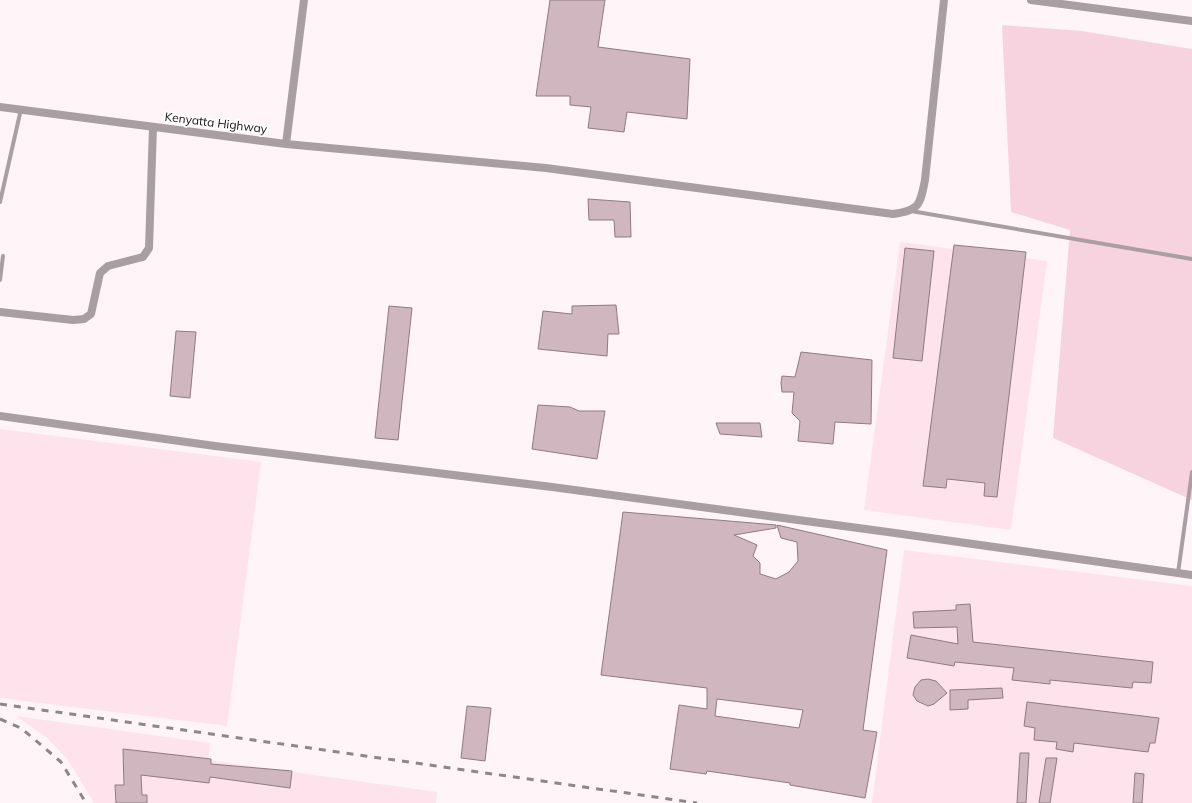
<svg xmlns="http://www.w3.org/2000/svg" width="1192" height="803" font-family="Mulish,sans-serif">
	<style>
		.built { fill: #fee3ec }
		.green { fill: #f7d3e0 }
		.building { fill: #cfb6bf; stroke: #907a82; fill-rule: evenodd }
		.lines { fill: none; stroke-linecap: round; stroke-linejoin: round }
		.service { stroke: #a99ea2; stroke-width: 4 }
		.minor { stroke: #a99ea2; stroke-width: 8 }
		.rail { stroke: #8f8689; stroke-width: 3; stroke-dasharray: 7 7; stroke-linecap: butt }
		.labels { text-anchor: middle; stroke-width: 3.5; stroke-linejoin: round; paint-order: stroke }
		.street-label { font-size: 12px; fill: #170f12; stroke: #fff }
	</style>
	<rect width="100%" height="100%" fill="#fff5f8"/>
	<!-- built -->
	<path class="built" d="M900,242l147,19 -36,269 -147,-20z
		M0,429l261,33 -34,264 -227,-28z
		M904,550l288,36v217h-320z
		M16,716l194,27 -2,17 229,32 -1,11h-342l-26,-43 -21,-22z"/>
	<!-- green -->
	<path class="green" d="M1002,25l80,6 110,18v451l-139,-62 17,-208 -59,-18z"/>
	<!-- building -->
	<path class="building" d="M550,0h55l-7,47 92,12 -3,60 -60,-7 -3,20 -36,-4 3,-21 -21,-2v-9h-34z
		M588,199l42,3 1,35h-16l-1,-17h-25z
		M954,245l72,7 -29,245 -13,-1 1,-13 -38,-4 -1,9 -23,-2z
		M905,248l29,3 -12,110 -29,-3z
		M616,305l3,29h-11l-1,22 -69,-7 5,-38 29,3v-8z
		M389,306l23,2 -14,132 -23,-2z
		M176,331l20,1 -6,66 -20,-2z
		M801,352l71,8 -1,64 -36,-2 -2,22 -35,-3 2,-20 -8,-8 2,-21h-12l-1,-9 1,-7 13,1z
		M538,405l32,2 9,4h26l-8,48 -65,-10z
		M716,423h44l2,14 -42,-3z
		M623,512l153,13v3l-42,7 23,10 -4,11 7,7v11l16,5 13,-7 9,-11 -1,-19 -16,-4 -4,-13 110,25 -24,180 14,2 -12,66 -75,-13v-2l-83,-12 -1,3 -36,-5 9,-64 28,4v-21l-106,-13zM717,699l86,11 -4,18 -84,-12z
		M970,604l3,38 180,20 -2,21 -18,-1 -1,6 -82,-8v4l-38,-4 2,-12 -59,-6 -1,4 -47,-8 4,-23 47,9 -1,-17 -43,1 -1,-16 43,-2v-5z
		M928,679l8,2 11,12 -13,11 -6,2 -11,-5 -4,-6 2,-8 6,-7z
		M1002,688l1,10 -35,2v9l-18,1v-20z
		M1027,702l132,16 -4,25h-5l-2,9 -74,-9 -1,9 -17,-3 1,-7 -23,-2 1,-12 -11,-2z
		M467,706l24,2 -6,53 -24,-3z
		M123,749l88,10v5l81,7 -2,17 -80,-11 -1,6 -68,-8 1,20h5v8h-31l-1,-18h9z
		M1020,753h9l-3,50h-9z
		M1046,758h11l-7,45h-11z
		M1135,773l9,1 -2,29h-9z"/>
	<g class="lines">
		<!-- service -->
		<path class="service" d="M0,202l21,-93
			M911,211l281,48
			M0,280l3,-24
			M1178,573l14,-101"/>
		<!-- minor -->
		<path class="minor" d="M1031,0l161,21
			M0,107l286,37 18,-144
			M286,144l260,24 347,46c26,-4 27,-8 32,-34l19,-180
			M0,312l73,8 11,-1 7,-5 9,-41 8,-7 35,-9 6,-9 4,-121
			M0,416l215,30 337,41 336,45 304,43"/>
		<!-- rail -->
		<path class="rail" d="M0,704l697,99
			M0,719l21,9 40,34 25,41"/>
	</g>
	<g class="labels">
		<!-- street labels -->
		<g class="street-label">
			<text transform="translate(216 123) rotate(7)" y="4">Kenyatta Highway</text>
		</g>
	</g>
</svg>
